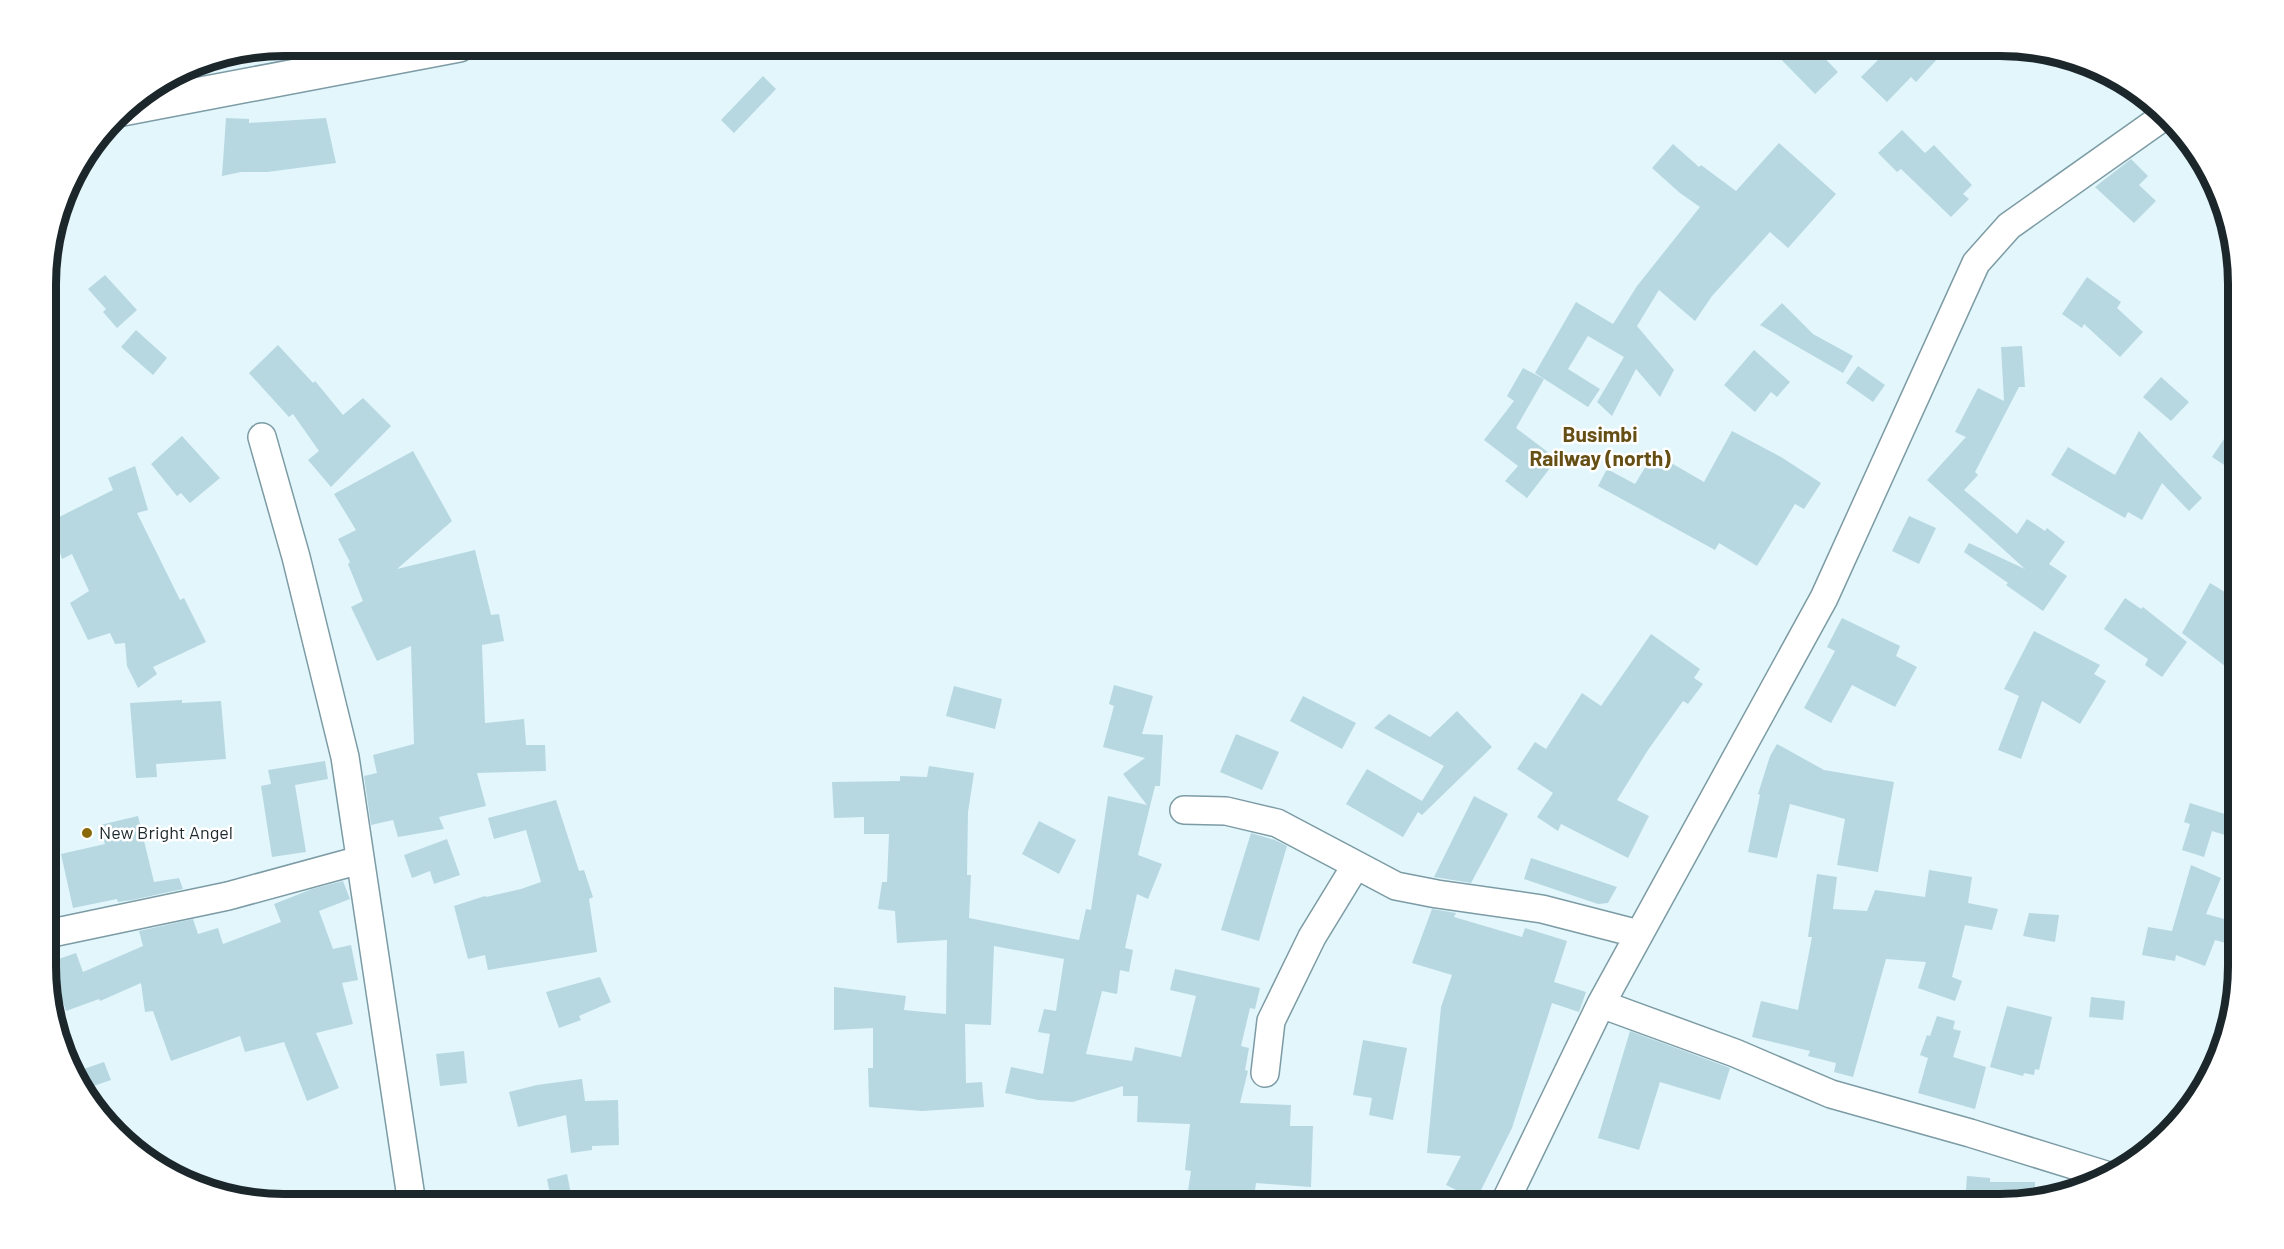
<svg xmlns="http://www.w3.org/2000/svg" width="2284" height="1249" font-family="Barlow,sans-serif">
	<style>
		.building { fill: #b7d8e1 }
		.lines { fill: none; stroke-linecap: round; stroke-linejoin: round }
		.street-casing { stroke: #7c9ba4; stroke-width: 30 }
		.secondary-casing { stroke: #7c9ba4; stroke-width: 36 }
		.street { stroke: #fff; stroke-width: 27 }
		.secondary { stroke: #fff; stroke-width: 33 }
		.poi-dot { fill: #8a6909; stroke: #fff; stroke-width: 2 }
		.labels { text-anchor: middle; stroke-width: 5; stroke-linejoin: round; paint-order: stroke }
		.poi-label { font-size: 18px; fill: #1b272b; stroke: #fff; text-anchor: start }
		.quarter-label { font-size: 21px; font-weight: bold; fill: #664f14; stroke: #fff }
		.rim { fill: none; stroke: #1b272b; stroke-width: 8 }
	</style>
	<rect width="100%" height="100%" fill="#e2f6fc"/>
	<!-- building -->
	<path class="building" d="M1767,45h45l26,27 -23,22z
		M1893,45h57l-34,37 -5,-5 -24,25 -26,-25z
		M763,76l13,13 -42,44 -13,-13z
		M226,118l23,1v4l77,-5 10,45 -69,9h-26l-19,4z
		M1902,130l23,23 9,-8 38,40 -9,9 6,5 -18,18 -50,-48 -4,3 -19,-19z
		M1779,143l57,51 -48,54 -18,-16 -58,64 -17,25 -36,-31 -22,36 37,44 -14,27 -24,-28 -24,47 -15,-14 27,-45 -36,-21 -20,33 32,20 -12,18 -53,-34 41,-71 37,22 24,-38 63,-79 -20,-14 -28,-25 21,-24 26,23 2,-2 35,26z
		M2131,159l17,17 -9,9 17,16 -22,22 -39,-36z
		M105,275l32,35 -20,18 -14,-16 3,-3 -18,-20z
		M2087,277l34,25 -4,6 26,24 -23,25 -36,-33 -2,4 -20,-14z
		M1782,303l31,31 40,22 -10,17 -83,-48z
		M136,330l31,28 -14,17 -32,-28z
		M278,345l35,38 2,-2 28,34 20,-17 28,28 -60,61 -23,-27 11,-9 -26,-37 -4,3 -40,-44z
		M2022,346l3,41h-6l-44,85 3,3 -14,15 53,44 10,-15 18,12 2,-3 18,14 -16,22 18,12 -24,35 -37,-26 2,-2 -44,-31 5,-9 56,26 -98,-89 39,-43 -11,-5 23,-44 26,13 -3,-54z
		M1754,350l36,32 -13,15 -6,-5 -16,20 -31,-27z
		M1858,366l27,19 -12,17 -27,-19z
		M1523,368l21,11 -28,49 41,31 -30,39 -22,-17 13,-15 -34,-26 30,-39 -7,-5z
		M2161,377l28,25 -18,19 -28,-24z
		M2238,418v56l-26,-17z
		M1732,431l49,26 40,26 -17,26 -9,-5 -38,62 -38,-23 -4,7 -117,-64 9,-17 28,15 19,-31 50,29z
		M2139,431l63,67 -13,13 -27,-28 -20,37 -14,-8 -3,6 -74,-43 17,-28 47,28z
		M182,436l38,42 -30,25 -9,-10 -4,3 -26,-32z
		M413,451l39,70 -55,48 78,-19 16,65 8,-1 5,27 -22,4 3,78 39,-4 2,26h19l1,26 -69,2 9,33 -47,11 5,12 -46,8 -5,-17 -22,5 -7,-49 13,-3 -4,-18 41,-11 -3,-98 -34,15 -26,-54 12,-6 -15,-37 2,-2 -12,-23 18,-9 -22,-36z
		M135,466l13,44 -11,3 43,87 4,-2 22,44 -53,25 4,7 -19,14 -11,-22 -2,-23 -10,1 -5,-11 -22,7 -18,-37 19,-12 -17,-37 -10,5 -11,-38 62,-31 -5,-12z
		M1909,516l27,12 -17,36 -27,-13z
		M2210,583l28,17v59l-8,11 -48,-37z
		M2125,598l16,11 2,-2 44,35 -25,35 -17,-12 3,-6 -44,-30z
		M1842,618l58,28 -4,10 21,11 -22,40 -43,-22 -21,38 -27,-15 31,-57 -8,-4z
		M2034,631l66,34 -6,9 12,7 -26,43 -38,-23 -21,58 -23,-9 21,-54 -15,-7z
		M1651,634l49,35 -6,9 9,6 -15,20 -5,-3 -35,49 -31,50 32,16 -21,42 -67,-34 -3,7 -21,-14 16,-24 -36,-24 18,-27 11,7 36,-56 19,13z
		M1114,685l39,11 -11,38 21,1 -3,51h-5l-17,69 24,9 -14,35 -11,-5 -12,54 8,2 -4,22 -9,-2 -3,24 -15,-3 -16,63 46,7 3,-14 46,10 15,-61 -26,-6 5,-21 85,19 -5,21 -5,-1 -9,38 8,2 -4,22 3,1 -8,32 51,2 -1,21h23l-2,61 -55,-4 -3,21h-67l5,-33 -6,-1 5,-46 -53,-2 1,-26h-15v-10l-50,16 -35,-2 -33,-7 6,-26 32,7 7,-40 -12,-2 6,-23 12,2 8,-52 -70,-13 -3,79 -26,-1 1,59 16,-1 2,25 -62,4 -53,-4 -1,-39h5v-40l-39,2v-43l72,9 -2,14 42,4 1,-74 -50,3 -2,-32 -17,-2 4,-27h5l2,-48h-25v-17l-30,1 -2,-36 68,-1v-5l27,1 2,-11 45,7 -6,39 -1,63h4l-2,43 110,22 7,-31 5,1 17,-114 39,9 -24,-31 22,-16 -42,-11 11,-41 -5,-2z
		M954,686l48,13 -7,30 -49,-13z
		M1303,696l53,27 -14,26 -52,-28z
		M182,700v3l39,-2 5,58 -70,5 1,13 -21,1 -6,-75z
		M1457,711l35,36 -70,68 -4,-3 -15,25 -57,-33 21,-35 55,32 22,-35 -70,-38 15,-14 41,23z
		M1236,734l43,18 -17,38 -42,-18z
		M1777,744l47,26 70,12 -16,90 -41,-7 8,-46 -55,-15 -13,54 -29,-6 12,-57 -2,-1 12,-38z
		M325,761l3,18 -33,6 11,67 -34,5 -11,-71 10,-2 -3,-14z
		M1474,796l34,18 -37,69 -37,-6z
		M556,800l23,71 5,-1 9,27 -4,2 8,53 -109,18 -3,-15 -17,4 -14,-53 31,-10 1,1 35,-8 20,-7 -15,-52 -32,9 -6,-21z
		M2190,803l41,13 -6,19 -13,-4 -8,26 -22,-7 8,-26 -6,-2z
		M138,816l16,66 25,-4 4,11 -51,11 -14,2 -1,-3 -44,9 -12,-54 44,-10 -5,-19z
		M1039,821l37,19 -17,34 -37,-20z
		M1251,833l24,7 12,6 -28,95 -38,-11z
		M447,839l13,36 -26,9 -4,-13 -18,7 -8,-23z
		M1531,858l86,29 -9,16 -10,1 -74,-25z
		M2191,865l30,13 -15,36 29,8 -6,22 -14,-4 -10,26 -29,-11 -1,6 -33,-6 6,-28 24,4z
		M1929,870l43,7 -4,26 30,6 -6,21 -27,-5 -13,52 10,4 -7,20 -37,-13 8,-26 -40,-3 -33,118 -19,-5 2,-9 -28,-7 2,-5 -58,-14 9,-36 37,9 14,-73h-4l9,-63 20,3 -4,32 34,2 8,-21 50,7z
		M343,881l7,18 -31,12 14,38 18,-4 7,35 -16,3 11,41 -37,9 23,55 -32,13 -23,-59 -39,10 -5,-16 -69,25 -18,-50 -8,1 -4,-29 -41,18 -1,-2 -33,12 -5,-14 -12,5 -2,-5v-34l29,-10 7,19 60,-26 -4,-15 54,-12 5,15 20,-6 5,16 58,-22 -7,-18 38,-15z
		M1432,909l24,4 -2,4 68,20 3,-9 42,13 -13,41 32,10 -7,20 -27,-9 -40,125 -36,72 -30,-15 15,-29 -34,-3 14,-146 11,-32 -40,-12z
		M2029,913l30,2 -4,27 -32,-6z
		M600,977l11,25 -32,14 2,4 -22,8 -13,-36z
		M2091,997l34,4 -2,19 -34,-3z
		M2007,1006l45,11 -13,53 -4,-1 -1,6 -10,-2 -1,3 -33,-9z
		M1937,1016l18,5 -2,8 8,2 -8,26 33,10 -11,42 -57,-16 10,-35 -8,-3 7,-20 3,1z
		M1630,1031l100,37 -10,32 -60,-18 -21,68 -41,-12z
		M1363,1040l44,8 -14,72 -24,-5 3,-17 -19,-3z
		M464,1051l3,32 -27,3 -4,-32z
		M104,1062l7,18 -29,10 -7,-18z
		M582,1079l3,22 33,-1 1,45 -27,1v4l-21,3 -5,-38 -48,12 -9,-35 28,-7z
		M567,1174l6,30h-21l-5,-25z
		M1967,1176l23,2v4h45v18l-19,4h-51z"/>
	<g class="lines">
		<!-- street casing -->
		<g class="street-casing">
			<path id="street" d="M262,437l34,120 49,200 67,447
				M1184,810l42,1 51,12 119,63 41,8 105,15 97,25
				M47,934l181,-38 132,-36
				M1601,1004l134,49 96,41 139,39 139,43
				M1265,1073l6,-52 41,-84 44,-72
				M1504,1204l97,-200 223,-406 152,-335 33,-37 154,-109"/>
		</g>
		<!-- secondary casing -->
		<g class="secondary-casing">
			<path id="secondary" d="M122,109l337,-64"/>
		</g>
		<!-- street -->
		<use href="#street" class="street"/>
		<!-- secondary -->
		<use href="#secondary" class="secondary"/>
	</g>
	<!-- markers -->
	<circle class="poi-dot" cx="87" cy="833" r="6"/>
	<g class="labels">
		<!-- poi labels -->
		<g class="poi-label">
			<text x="99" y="839">New Bright Angel</text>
		</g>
		<!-- quarter labels -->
		<g class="quarter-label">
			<text x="1600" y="442">Busimbi<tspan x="1600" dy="24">Railway (north)</tspan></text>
		</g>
	</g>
	<!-- crop -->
	<path d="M0 0H2284V1249H0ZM284 56H2000A228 228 0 0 1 2228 284V966A228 228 0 0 1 2000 1194H284A228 228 0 0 1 56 966V284A228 228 0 0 1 284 56Z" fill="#fff" fill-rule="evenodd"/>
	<path class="rim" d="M284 56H2000A228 228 0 0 1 2228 284V966A228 228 0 0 1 2000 1194H284A228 228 0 0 1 56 966V284A228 228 0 0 1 284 56Z"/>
</svg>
